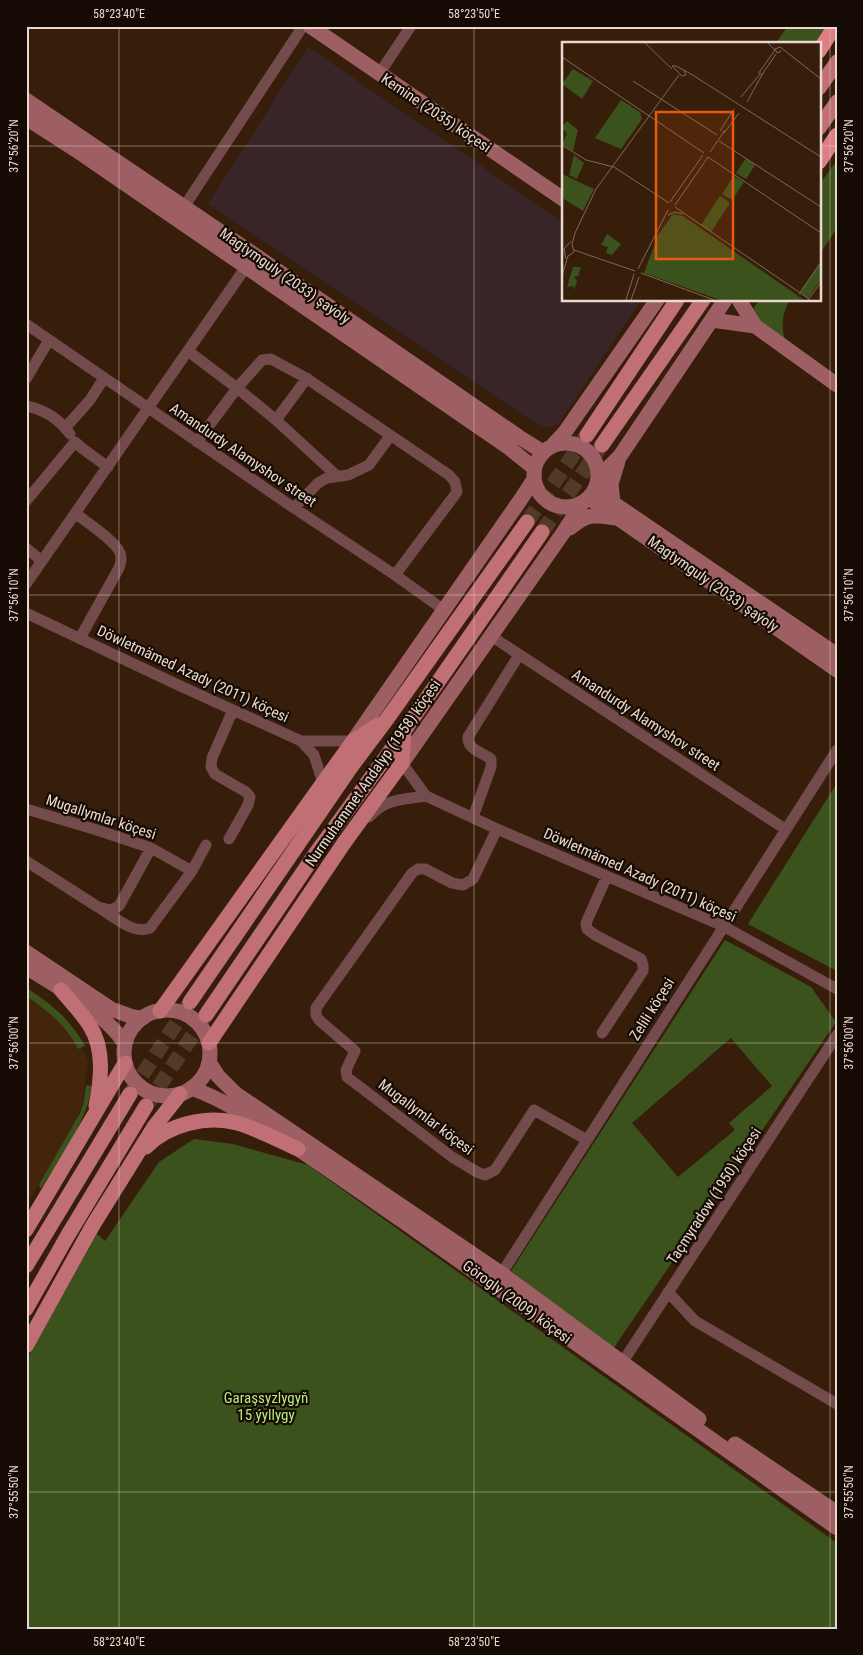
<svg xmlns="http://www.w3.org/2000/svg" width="863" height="1655" font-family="'Roboto Condensed',sans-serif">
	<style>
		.built { fill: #43250c }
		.medical { fill: #392528 }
		.green { fill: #3b521c; fill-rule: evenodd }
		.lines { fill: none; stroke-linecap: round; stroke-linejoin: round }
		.primary-tunnel { stroke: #513a27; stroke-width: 15; stroke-dasharray: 15 8; stroke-linecap: butt }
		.street { stroke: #734b4d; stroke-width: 11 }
		.secondary { stroke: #9e5f64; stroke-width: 15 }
		.primary { stroke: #c06f75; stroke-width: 15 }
		.highway { stroke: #de7d84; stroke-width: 15 }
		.ticks { fill: none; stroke: #e9d8cd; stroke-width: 1; stroke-opacity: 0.45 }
		.labels { text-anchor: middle; stroke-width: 4.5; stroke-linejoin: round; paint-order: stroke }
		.street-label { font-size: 15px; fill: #e9d8cd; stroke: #150b04 }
		.park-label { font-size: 15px; fill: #b8eb7b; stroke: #150b04 }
		.inset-road { fill: none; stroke: #7e6858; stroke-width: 1 }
		.view { fill: #e8590c; fill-opacity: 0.15; stroke: #e8590c; stroke-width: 2.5 }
		.inset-edge { fill: none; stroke: #e9d8cd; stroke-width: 2.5 }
		.neatline { fill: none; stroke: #e9d8cd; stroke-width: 2 }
		.ticks-label { font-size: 12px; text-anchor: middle; fill: #e9d8cd }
	</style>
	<rect width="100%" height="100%" fill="#361e0a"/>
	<!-- built -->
	<path class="built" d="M26,990l43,33 19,38 -5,41 -11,32 -46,71z"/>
	<!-- medical -->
	<path class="medical" d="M308,47l255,175v78h78l-82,123 -11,5 -16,-7 -324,-217z"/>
	<!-- green -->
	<path class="green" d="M788,26h39l-11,18h-41z
		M837,160v68l-18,27v-70z
		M759,300h31c-8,14 -9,25 -5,41l-35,-27z
		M837,783v188l-89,-47z
		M725,940l86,47 25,35 -223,327 -102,-78zM731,1038l41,48 -43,37 6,7 -57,47 -46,-54z
		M26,988c25,15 45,32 59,58l-7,3c-12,-24 -30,-38 -52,-53z
		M86,1085l5,1c-2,34 -33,74 -50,103l-2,-3 1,-3 40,-70 4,-12z
		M194,1139l39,5 75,21 529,378v86h-811v-241l2,-4 -2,-2v-21l71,-127 8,7 54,-79z"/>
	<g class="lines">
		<!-- primary-tunnel -->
		<path class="primary-tunnel" d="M527,522l60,-87
			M542,532l60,-87
			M130,1094l60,-92
			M146,1106l60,-91"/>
		<!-- street -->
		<path class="street" d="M379,74l32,-48
			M180,213l123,-187
			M26,324l268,184 101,67 49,35
			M188,351l49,37 25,-28 9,-1 35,19 143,97 6,7 2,10 -62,83
			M307,378l-31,42 61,56
			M26,379l23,-39
			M26,406c19,4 32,12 44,28
			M65,428l25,-28 14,-22
			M197,442l40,-54 39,32
			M26,501l49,-59 8,7 25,18
			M294,508l24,-25 9,-5 21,-3 21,-10 21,-29
			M75,513c11,9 41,28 45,40 2,5 1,10 -1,15l-39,70
			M26,548l16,13
			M26,584l220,-317
			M26,613l150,71 125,57h52
			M491,636l294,193
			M301,741l13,14 9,28
			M402,763l24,33 71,33 226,97 114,63
			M26,809l71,21 54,18 41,23
			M369,817c18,-19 33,-17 57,-21
			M473,817l18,-50v-8c-9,-7 -24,-9 -23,-22l51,-82
			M497,829l-24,50 -10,6 -11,-2 -27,-14h-7l-6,4 -96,135v7l3,5 36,31 -9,19 1,7 105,80 25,15 8,3 10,-5 39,-60 53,30
			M229,839l19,-34 2,-8 -4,-5 -31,-18 -4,-7 1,-9 21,-48
			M26,861l72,46 13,3 8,-4 32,-58
			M101,909c15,9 33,26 49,19l42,-57 14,-26
			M602,1033l41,-62v-6l-2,-6 -46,-24 -8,-6 -1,-6 21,-47
			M498,1279l339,-529
			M668,1292l27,29 142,83
			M618,1369l219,-334"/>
		<!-- secondary -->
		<path class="secondary" d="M310,26l253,173
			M26,100l223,151 270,186 24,15
			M26,118l56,36 426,293 26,21
			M739,300l16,26
			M712,320l43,6 82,59
			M534 475a32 32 0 1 1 64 0a32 32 0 1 1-64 0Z
			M552,446l13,-14 92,-132
			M599,477l21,-21 105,-156
			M596,488l17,15 224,152
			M589,498l248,172
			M613,503l-2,-19 7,-23
			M570,528c18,-15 24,-13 46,-10
			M353,741l168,-242 13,-20
			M402,763l161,-230 18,-28
			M26,952l85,57 22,8 10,1
			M26,967c30,19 81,47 99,77
			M124 1053a43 43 0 1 1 86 0a43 43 0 1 1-86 0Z
			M209,1062l9,14 18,18 266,180 197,145
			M191,1088c31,11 59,29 86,47 45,29 89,61 133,91 143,100 284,202 427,302
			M735,1444l102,69"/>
		<!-- primary -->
		<path class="primary" d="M819,88l18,-26
			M819,128l18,-26
			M587,435l90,-135
			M602,445l101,-145
			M61,990c10,12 21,23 29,36 15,24 11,54 6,80
			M190,1002l161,-235 36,-48 140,-197
			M160,1011l193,-270 25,-16
			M206,1015l110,-162 70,-96 156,-225
			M209,1043l135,-200 58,-80 2,-33
			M146,1147c22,-23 61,-32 91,-24 21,6 41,17 61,26
			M26,1230l99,-167
			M26,1266l104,-172
			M26,1309l42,-74 78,-129
			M26,1346l67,-121 61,-98 26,-33"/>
		<!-- highway -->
		<path class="highway" d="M819,51l16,-25
			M819,162l18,-27"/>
	</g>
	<!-- ticks -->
	<path class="ticks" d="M119,26v1603M474,26v1603M830,26v1603M26,146h537M819,146h18M26,595h811M26,1043h811M26,1492h811"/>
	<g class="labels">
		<!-- street labels -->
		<g class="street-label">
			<text transform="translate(436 113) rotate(34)" y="5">Kemine (2035) köçesi</text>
			<text transform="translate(285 276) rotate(35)" y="5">Magtymguly (2033) şaýoly</text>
			<text transform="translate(243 455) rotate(34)" y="5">Amandurdy Alamyshov street</text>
			<text transform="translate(713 584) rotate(35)" y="5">Magtymguly (2033) şaýoly</text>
			<text transform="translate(193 674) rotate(25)" y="5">Döwletmämed Azady (2011) köçesi</text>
			<text transform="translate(646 720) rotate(33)" y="5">Amandurdy Alamyshov street</text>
			<text transform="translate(373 773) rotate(-55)" y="5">Nurmuhammet Andalyp (1958) köçesi</text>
			<text transform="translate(101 817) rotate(18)" y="5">Mugallymlar köçesi</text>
			<text transform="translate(640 875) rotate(24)" y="5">Döwletmämed Azady (2011) köçesi</text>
			<text transform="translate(652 1009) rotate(-58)" y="5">Zelili köçesi</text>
			<text transform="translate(426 1117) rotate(37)" y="5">Mugallymlar köçesi</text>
			<text transform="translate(714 1196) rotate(-57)" y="5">Taçmyradow (1950) köçesi</text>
			<text transform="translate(517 1302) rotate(36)" y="5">Görogly (2009) köçesi</text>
		</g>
		<!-- park labels -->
		<g class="park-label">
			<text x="266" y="1403">Garaşsyzlygyň<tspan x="266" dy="17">15 ýyllygy</tspan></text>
		</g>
	</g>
	<!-- overview -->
	<g transform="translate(562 42)">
		<rect width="259" height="259" fill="#361e0a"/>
		<path d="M11,27l20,12 -11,18 -20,-15zM59,58l19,12 2,7 -21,30 -26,-11zM5,79l11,9 -5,21 -11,-7 5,-10 -5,-7zM12,113l10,8 -7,16 -8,-4zM184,116l9,7 -9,14 -10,-6zM0,132l32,15 -11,22 -21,-13zM172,134l10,6 -12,18 -10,-6zM158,154l10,7 -19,29 -10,-7zM111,172l10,2 121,84h-84l-76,-27 14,-38zM45,192l14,10 -9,11 -6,-2 2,-6 -7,-2zM259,220v18l-13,18 -8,-6zM11,225h8l-3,9 -4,1 3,4 -3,9 -1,-4 -6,1z" fill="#3b521c"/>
		<path class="inset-road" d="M82,0l28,27M219,9l-4,2 -2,-4 5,-2 41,32M0,15l142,96M122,29l2,4 -4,1 -10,-10h4l15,8 130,83M196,32l17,-24 -8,-8M199,34l15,-22M71,39l84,54M179,55l20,-24M185,60l16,-29M158,89l14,-22M162,91l15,-20M157,99l102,66M0,103l24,15 28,7 55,36M148,110l15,-22M146,115l113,76M108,160l33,-47M113,163l33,-48M113,165l134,92M106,173l7,-3 8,2M12,208l61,21M4,217l-2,-10 7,-8M76,227l30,-59M79,231l73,27M0,234l6,-20 6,-4 -2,-8 3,-11 21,-44 83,-114M237,252l22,-32M64,258l8,-26M69,258l8,-23M246,258l13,-18"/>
		<path class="view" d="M94,70h77v147h-77z"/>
		<rect width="259" height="259" class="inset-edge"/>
	</g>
	<!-- border -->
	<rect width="863" height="1655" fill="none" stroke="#150b04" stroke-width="55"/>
	<rect x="28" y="28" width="808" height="1600" class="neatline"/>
	<g class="ticks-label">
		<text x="119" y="18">58°23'40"E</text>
		<text x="474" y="18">58°23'50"E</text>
		<text transform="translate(14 146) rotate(-90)" y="4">37°56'20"N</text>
		<text transform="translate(849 146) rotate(-90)" y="4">37°56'20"N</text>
		<text transform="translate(14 595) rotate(-90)" y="4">37°56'10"N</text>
		<text transform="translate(849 595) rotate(-90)" y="4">37°56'10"N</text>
		<text transform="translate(14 1043) rotate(-90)" y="4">37°56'00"N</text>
		<text transform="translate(849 1043) rotate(-90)" y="4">37°56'00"N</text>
		<text transform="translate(14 1492) rotate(-90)" y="4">37°55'50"N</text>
		<text transform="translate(849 1492) rotate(-90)" y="4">37°55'50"N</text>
		<text x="119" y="1646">58°23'40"E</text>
		<text x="474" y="1646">58°23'50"E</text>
	</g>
</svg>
